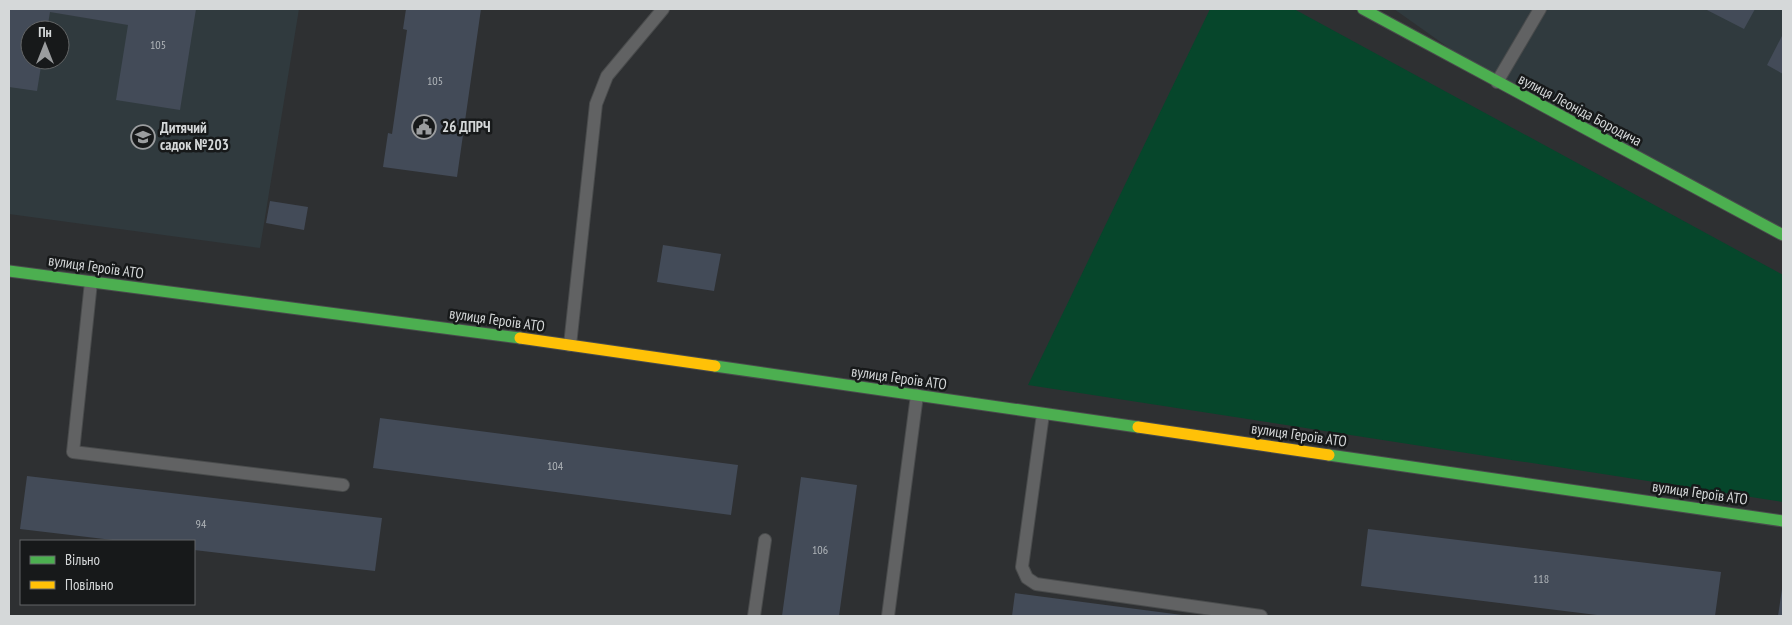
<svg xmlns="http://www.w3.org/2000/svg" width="1792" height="625" font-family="'PT Sans Narrow',sans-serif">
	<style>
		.built { fill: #303a3e; fill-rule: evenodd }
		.green { fill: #06462b }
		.building { fill: #434b58 }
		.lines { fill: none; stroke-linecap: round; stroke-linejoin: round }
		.lane-casing { stroke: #494b4c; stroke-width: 14 }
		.fast-casing { stroke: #494b4c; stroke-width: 13 }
		.slow-casing { stroke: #494b4c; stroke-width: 13 }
		.lane { stroke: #616263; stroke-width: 12 }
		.fast { stroke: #4caf50; stroke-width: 11 }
		.slow { stroke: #ffc107; stroke-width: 11 }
		.labels { text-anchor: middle; stroke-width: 5; stroke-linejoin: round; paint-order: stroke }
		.number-label { font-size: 12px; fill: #b0b5b9 }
		.street-label { font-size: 15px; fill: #d5d8d9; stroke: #17191a }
		.poi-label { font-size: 15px; font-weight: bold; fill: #d5d8d9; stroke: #17191a; text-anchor: start }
	</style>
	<rect width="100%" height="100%" fill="#2e3032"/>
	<!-- built -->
	<path class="built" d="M9,9h290l-39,239 -251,-34zM30,30h30v30h-30z
		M1394,9h389v226l-286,-153z"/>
	<!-- green -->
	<path class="green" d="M1210,9h84l489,266v227l-755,-117z"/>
	<!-- building -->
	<path class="building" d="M9,9h187l-16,101 -64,-10 12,-75 -78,-13 -3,18h-17v30h12l-5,31 -28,-4z
		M406,9h75l-24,168 -74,-10 5,-34 4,1 15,-104 -4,-1z
		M1705,9h50l-11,20z
		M1783,34v40l-16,-9z
		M270,201l38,6 -4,23 -38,-7z
		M663,245l58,9 -7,37 -57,-9z
		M380,418l358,47 -7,50 -358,-47z
		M27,476l355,42 -7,53 -181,-21v-9h-73l-101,-12z
		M801,477l56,8 -18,131h-57z
		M1368,529l353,43 -6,44h-110l-244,-30z
		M1782,589l1,27h-5z
		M1015,593l167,22v1h-170z"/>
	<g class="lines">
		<!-- lane casing -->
		<g class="lane-casing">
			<path id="lane" d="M1497,82l43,-73
				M91,282l-18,170 270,33
				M570,345l26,-241 11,-28 56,-67
				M1043,414l-21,153 5,11 9,6 225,32
				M754,616l11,-76
				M888,616l29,-221"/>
		</g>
		<!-- fast casing -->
		<g class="fast-casing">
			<path id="fast" d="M1363,9l420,226
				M9,271l511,67
				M715,366l423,61
				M1329,455l454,66"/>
		</g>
		<!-- slow casing -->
		<g class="slow-casing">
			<path id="slow" d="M520,338l195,28
				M1138,427l191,28"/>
		</g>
		<!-- lane -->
		<use href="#lane" class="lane"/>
		<!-- fast -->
		<use href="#fast" class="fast"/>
		<!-- slow -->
		<use href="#slow" class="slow"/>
	</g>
	<!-- icons -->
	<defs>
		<g id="civic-ring" transform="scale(1.25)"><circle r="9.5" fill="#17191a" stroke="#9b9d9f" stroke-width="1.5"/><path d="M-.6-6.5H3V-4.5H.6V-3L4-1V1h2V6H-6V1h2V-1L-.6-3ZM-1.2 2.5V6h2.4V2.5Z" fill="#9b9d9f"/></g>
		<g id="school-ring" transform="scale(1.25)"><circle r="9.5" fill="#17191a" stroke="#9b9d9f" stroke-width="1.5"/><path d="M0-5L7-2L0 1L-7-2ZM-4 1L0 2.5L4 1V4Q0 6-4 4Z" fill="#9b9d9f"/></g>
	</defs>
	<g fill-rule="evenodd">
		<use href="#civic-ring" x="424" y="127"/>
		<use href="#school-ring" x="143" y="137"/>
	</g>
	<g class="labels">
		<!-- number labels -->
		<g class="number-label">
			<text x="158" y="49">105</text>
			<text x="435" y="85">105</text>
			<text x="555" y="470">104</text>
			<text x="201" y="528">94</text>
			<text x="820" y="554">106</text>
			<text x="1541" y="583">118</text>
		</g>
		<!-- street labels -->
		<g class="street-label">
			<text transform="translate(1580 110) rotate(28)" y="5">вулиця Леоніда Бородича</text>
			<text transform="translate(96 267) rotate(8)" y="5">вулиця Героїв АТО</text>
			<text transform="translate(497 320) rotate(8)" y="5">вулиця Героїв АТО</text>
			<text transform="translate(899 378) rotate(8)" y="5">вулиця Героїв АТО</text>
			<text transform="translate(1299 435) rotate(8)" y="5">вулиця Героїв АТО</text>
			<text transform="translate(1700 493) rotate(8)" y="5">вулиця Героїв АТО</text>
		</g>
		<!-- poi labels -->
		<g class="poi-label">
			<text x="442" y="132">26 ДПРЧ</text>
			<text x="160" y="133">Дитячий<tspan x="160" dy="17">садок №203</tspan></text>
		</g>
	</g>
	<!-- border -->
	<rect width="1792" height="625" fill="none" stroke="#d5d8d9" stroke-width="20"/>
	<!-- legend -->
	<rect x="20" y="540" width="175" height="65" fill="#17191a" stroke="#636566"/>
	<rect x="30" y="556" width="25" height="8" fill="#4caf50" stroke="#636566"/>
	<text x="65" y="565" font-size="15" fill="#d5d8d9">Вільно</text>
	<rect x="30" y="581" width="25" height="8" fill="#ffc107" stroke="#636566"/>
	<text x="65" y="590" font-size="15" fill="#d5d8d9">Повільно</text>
	<!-- north arrow -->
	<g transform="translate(45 45)"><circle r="24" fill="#17191a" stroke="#636566"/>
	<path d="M0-4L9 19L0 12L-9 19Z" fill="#9b9d9f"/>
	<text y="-8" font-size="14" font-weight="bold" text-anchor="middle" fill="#d5d8d9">Пн</text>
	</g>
</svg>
